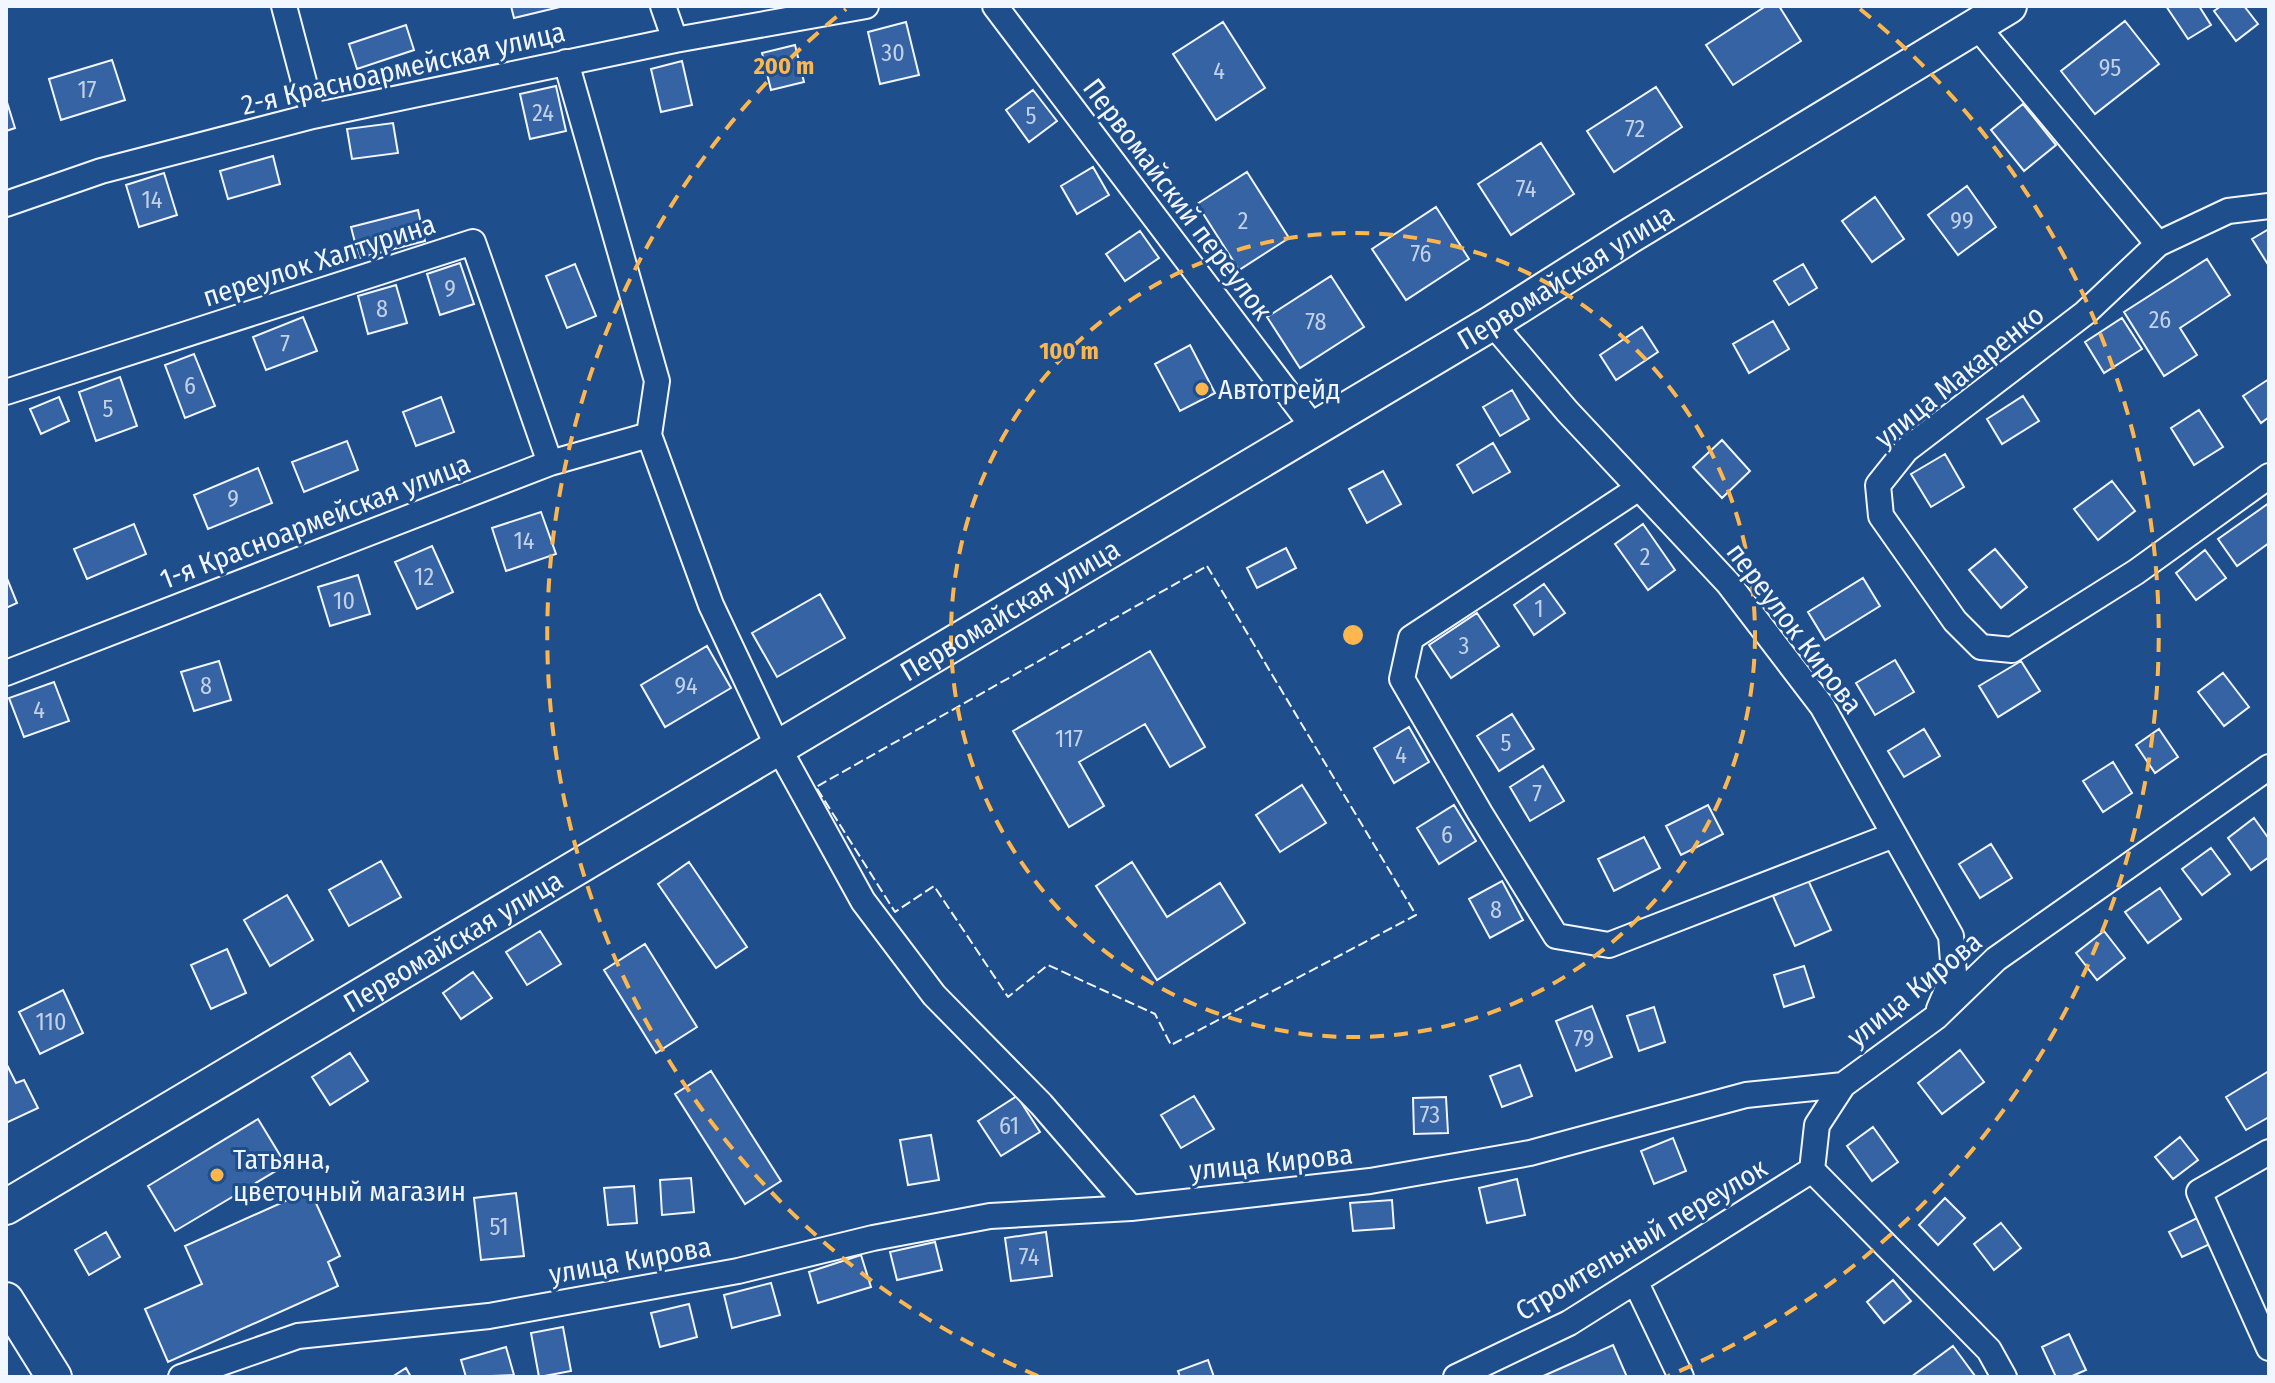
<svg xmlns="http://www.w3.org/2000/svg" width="2275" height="1383" font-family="'Fira Sans Condensed',sans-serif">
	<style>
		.building { fill: #3563a3; stroke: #f2f6ff; stroke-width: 2 }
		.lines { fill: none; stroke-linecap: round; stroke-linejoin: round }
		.street-casing { stroke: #f2f6ff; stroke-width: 28 }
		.secondary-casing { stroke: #f2f6ff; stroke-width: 38 }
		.street { stroke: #1f4e8c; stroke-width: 24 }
		.secondary { stroke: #1f4e8c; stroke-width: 34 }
		.fence { stroke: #f2f6ff; stroke-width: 2; stroke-dasharray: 10 4; stroke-linecap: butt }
		.ring { fill: none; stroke: #ffb74d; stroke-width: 4; stroke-dasharray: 14 10 }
		.poi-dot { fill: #ffb74d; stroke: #1f4e8c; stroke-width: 3 }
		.labels { text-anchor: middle; stroke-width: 6; stroke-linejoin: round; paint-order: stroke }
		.number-label { font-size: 24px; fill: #c3d1e8 }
		.street-label { font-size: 28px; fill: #f2f6ff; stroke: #1f4e8c }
		.poi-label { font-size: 28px; fill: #f2f6ff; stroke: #1f4e8c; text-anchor: start }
		.centre { fill: #ffb74d; stroke: #1f4e8c; stroke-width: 4 }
		.ring-label { font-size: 24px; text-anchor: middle; font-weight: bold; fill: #ffb74d; stroke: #1f4e8c; stroke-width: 6; stroke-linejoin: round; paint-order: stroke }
	</style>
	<rect width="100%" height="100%" fill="#1f4e8c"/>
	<!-- building -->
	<path class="building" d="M511,6h53l-50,12z
		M1766,6h13l22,35 -68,44 -27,-40z
		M2166,6h33l12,19 -23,14z
		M2221,6h23l14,18 -22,17 -22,-30z
		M2125,21l34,43 -64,50 -34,-43z
		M906,22l13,53 -39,9 -12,-52z
		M1223,22l42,66 -49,32 -43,-66z
		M406,25l8,25 -57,19 -8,-25z
		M795,45l9,37 -33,8 -9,-37z
		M112,60l13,40 -64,20 -12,-41z
		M682,61l10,44 -31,7 -10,-43z
		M556,86l10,45 -36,8 -10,-45z
		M1656,87l26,40 -68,45 -27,-41z
		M1033,90l24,31 -28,21 -23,-32z
		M6,99l9,29 -9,3z
		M2023,104l33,41 -32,26 -33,-41z
		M393,123l5,30 -46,6 -5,-30z
		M1541,143l33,51 -63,41 -33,-51z
		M273,156l7,28 -52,15 -8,-28z
		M1093,167l16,28 -32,19 -16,-28z
		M1247,172l42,66 -50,32 -42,-66z
		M164,173l13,42 -38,12 -13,-42z
		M1967,186l29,41 -38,28 -30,-40z
		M1875,197l29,42 -32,23 -30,-41z
		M1436,207l33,52 -63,41 -34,-51z
		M418,210l7,31 -66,17 -8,-31z
		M2269,229v37l-17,-27z
		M1140,231l19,27 -34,23 -19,-27z
		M2207,259l23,36 -50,33 17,27 -33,21 -40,-64z
		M460,263l14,41 -34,11 -13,-41z
		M575,264l21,52 -29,12 -21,-52z
		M1803,264l14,24 -28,17 -15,-24z
		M1331,276l33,51 -64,41 -33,-51z
		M396,285l11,38 -39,11 -10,-38z
		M303,317l14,34 -51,19 -13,-33z
		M2122,318l20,31 -38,24 -19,-31z
		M1773,321l16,28 -40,24 -16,-29z
		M1642,327l16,25 -42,28 -16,-25z
		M1190,345l25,48 -35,18 -25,-47z
		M194,354l21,52 -30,12 -20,-53z
		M120,377l17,49 -41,15 -17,-49z
		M2269,379v38l-8,6 -18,-27z
		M1512,390l17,29 -29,17 -17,-29z
		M2023,396l16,25 -37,23 -15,-25z
		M59,397l10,24 -28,13 -11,-25z
		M441,397l13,35 -38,14 -13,-34z
		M2199,410l24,37 -29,18 -23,-37z
		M1722,440l28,31 -28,27 -29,-31z
		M347,441l11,29 -54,22 -12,-30z
		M1493,443l17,29 -37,21 -16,-28z
		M1945,454l19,33 -33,20 -20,-33z
		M258,468l14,35 -64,26 -14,-34z
		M1383,471l18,33 -34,19 -18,-34z
		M2112,481l23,30 -37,29 -24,-31z
		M2269,503v40l-32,23 -19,-27z
		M541,512l15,42 -50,17 -14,-43z
		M134,524l12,30 -59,25 -13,-30z
		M1643,524l32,46 -27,20 -33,-46z
		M432,546l21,46 -36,17 -22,-47z
		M1286,548l10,20 -39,20 -10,-20z
		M1995,549l32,38 -26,21 -32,-38z
		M2205,550l21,28 -30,22 -20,-27z
		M358,575l12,39 -40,12 -12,-39z
		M6,576l11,27 -11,5z
		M1863,578l17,28 -55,34 -17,-28z
		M1544,584l21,29 -31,22 -20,-30z
		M820,594l25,44 -68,39 -25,-44z
		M1477,613l22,33 -48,32 -22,-33z
		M707,646l24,42 -66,39 -24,-42z
		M1150,651l55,96 -35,20 -25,-43 -66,38 25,44 -35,21 -56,-96z
		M1895,660l19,32 -39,23 -19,-32z
		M219,661l12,39 -37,11 -13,-39z
		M2021,661l19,30 -42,26 -19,-31z
		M2223,673l26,34 -25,19 -26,-34z
		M54,682l15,39 -45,16 -15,-39z
		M1512,714l22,35 -35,22 -22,-35z
		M1409,727l20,35 -35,21 -20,-35z
		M1924,729l16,27 -36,21 -16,-26z
		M2159,729l19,28 -23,16 -19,-28z
		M2113,762l19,31 -29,19 -20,-31z
		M1543,766l21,35 -34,20 -20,-34z
		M1302,785l24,38 -46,29 -24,-37z
		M1454,805l22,36 -37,23 -22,-36z
		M1708,805l15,29 -42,21 -15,-29z
		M2254,818l15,21v18l-18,13 -23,-32z
		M1644,837l16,31 -46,23 -16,-32z
		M1991,844l21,34 -32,20 -21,-34z
		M2211,848l19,26 -28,21 -20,-26z
		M381,861l20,36 -52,29 -20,-36z
		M689,862l58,85 -31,21 -58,-84z
		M1132,862l35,55 53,-34 25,40 -88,57 -61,-94z
		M1808,880l23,50 -36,16 -22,-50z
		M1502,881l21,39 -33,18 -21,-39z
		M2160,888l21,31 -33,24 -23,-31z
		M287,895l26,45 -43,26 -26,-46z
		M540,931l21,33 -34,21 -21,-33z
		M2104,931l21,27 -28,22 -21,-27z
		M645,944l52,83 -41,26 -52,-83z
		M227,949l19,44 -35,16 -20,-44z
		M1804,966l10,31 -30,10 -10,-32z
		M473,972l19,26 -31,21 -18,-26z
		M63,990l20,43 -43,21 -21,-42z
		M1592,1006l20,51 -36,14 -20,-50z
		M1654,1007l11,35 -26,9 -12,-35z
		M1960,1050l24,32 -42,32 -24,-31z
		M350,1053l18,28 -38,24 -18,-28z
		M6,1063l10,20 8,-3 14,28 -32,15z
		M1520,1065l12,31 -30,11 -12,-31z
		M711,1071l70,110 -36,23 -70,-110z
		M2269,1071v46l-23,13 -20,-33z
		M1017,1096l23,36 -39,24 -23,-35z
		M1194,1096l20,33 -33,19 -20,-33z
		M1446,1097l2,36 -34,1 -1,-36z
		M258,1119l28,46 -111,66 -27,-45z
		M1873,1127l25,35 -26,19 -25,-35z
		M931,1135l8,45 -31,5 -8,-45z
		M2180,1137l18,23 -25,19 -18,-22z
		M1673,1138l13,33 -32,13 -13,-33z
		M691,1178l3,34 -32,3 -2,-35z
		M1517,1179l8,36 -38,8 -8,-35z
		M634,1186l3,37 -29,2 -4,-37z
		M310,1190l30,66 -12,6 10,24 -170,76 -23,-53 57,-25 -17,-38z
		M516,1193l8,63 -43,4 -7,-62z
		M1945,1198l20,20 -27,27 -19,-20z
		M1392,1200l2,28 -41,3 -3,-28z
		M2197,1218l13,26 -28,13 -13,-25z
		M2001,1223l20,25 -27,22 -20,-26z
		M106,1232l14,25 -31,18 -14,-25z
		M1046,1232l6,44 -41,5 -6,-43z
		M935,1242l7,28 -45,10 -7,-28z
		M861,1255l10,32 -53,16 -9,-31z
		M1893,1280l18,21 -27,22 -17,-21z
		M771,1283l9,32 -48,13 -8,-33z
		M689,1304l8,33 -37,10 -9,-34z
		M563,1327l8,44 -32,6 -8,-44z
		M2069,1334l17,36 -16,7h-14l-14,-30z
		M1613,1345l14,32h-86z
		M1953,1346l22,30 -2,1h-62z
		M506,1347l8,28 -48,2 -5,-17z
		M1208,1360l6,17h-34l-2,-6z
		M406,1368l5,9h-19z"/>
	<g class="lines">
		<!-- street casing -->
		<g class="street-casing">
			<path id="street" d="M284,6l29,110
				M663,6l12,34
				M995,6l319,422
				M1975,24l183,220
				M566,62l91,319 -8,54 62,170 67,142 85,154 71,94 107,109 90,104
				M6,204l95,-33 212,-55 362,-76 191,-34
				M2269,206l-41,5 -70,33 -73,69 -179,137 -28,35 3,31 74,105 26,26 31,3 124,-78 133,-96
				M1492,323l75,88 161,172 94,123 129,230 3,38 -15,35
				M6,392l467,-150 77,221
				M1639,488l-228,150 -9,41 78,134 76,123 53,9 285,-110
				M6,673l544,-210 99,-28
				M2269,1152l-70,40 70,156
				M1812,1170l177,180 15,27
				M1812,1170l5,-45 26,-40
				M1636,1283l45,94
				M181,1377l117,-41 191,-20 249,-45 135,-33 117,-22 141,-8 239,-27 160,-28 216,-58 97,-10 93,-68 60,-58 273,-192
				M1456,1377l113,-54 243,-153"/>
		</g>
		<!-- secondary casing -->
		<g class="secondary-casing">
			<g id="secondary">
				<path id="s1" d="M6,1207l1486,-884 136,-86 381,-231"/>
				<path d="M6,1300l48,77"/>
			</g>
		</g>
		<!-- street -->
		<use href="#street" class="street"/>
		<!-- secondary -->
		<use href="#secondary" class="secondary"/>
		<!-- fence -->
		<path class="fence" d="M1207,566l209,349 -245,130 -16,-31 -107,-49 -40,32 -74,-111 -39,26 -79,-125z"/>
	</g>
	<!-- distance rings -->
	<g class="ring">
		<circle cx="1353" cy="635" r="402"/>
		<path d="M1038 1376A805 805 0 0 1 846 9M1860 9A805 805 0 0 1 1668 1376"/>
	</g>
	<!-- markers -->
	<g class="poi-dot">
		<circle cx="1202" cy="389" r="8"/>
		<circle cx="217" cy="1175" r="8"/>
	</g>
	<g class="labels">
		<!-- number labels -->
		<g class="number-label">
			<text x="893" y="61">30</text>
			<text x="2110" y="76">95</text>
			<text x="1219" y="79">4</text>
			<text x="87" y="98">17</text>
			<text x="543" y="121">24</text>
			<text x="1031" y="124">5</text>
			<text x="1635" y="137">72</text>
			<text x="1526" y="197">74</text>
			<text x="152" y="208">14</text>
			<text x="1243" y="229">2</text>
			<text x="1962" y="229">99</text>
			<text x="1421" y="262">76</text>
			<text x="450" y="297">9</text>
			<text x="382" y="317">8</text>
			<text x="2160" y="328">26</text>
			<text x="1316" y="330">78</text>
			<text x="285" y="352">7</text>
			<text x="190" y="394">6</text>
			<text x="108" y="417">5</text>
			<text x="233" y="507">9</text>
			<text x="524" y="549">14</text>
			<text x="1645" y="565">2</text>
			<text x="424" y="585">12</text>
			<text x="344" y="609">10</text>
			<text x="1539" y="617">1</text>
			<text x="1464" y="654">3</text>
			<text x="206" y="694">8</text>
			<text x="686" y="694">94</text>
			<text x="39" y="718">4</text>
			<text x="1069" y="747">117</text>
			<text x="1506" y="751">5</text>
			<text x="1401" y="763">4</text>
			<text x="1537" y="802">7</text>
			<text x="1447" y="843">6</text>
			<text x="1496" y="918">8</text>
			<text x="51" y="1030">110</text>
			<text x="1584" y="1047">79</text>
			<text x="1430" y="1123">73</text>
			<text x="1009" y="1134">61</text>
			<text x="499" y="1235">51</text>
			<text x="1029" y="1265">74</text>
		</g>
		<!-- street labels -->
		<g class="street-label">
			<text transform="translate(403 68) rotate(-13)" y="10">2-я Красноармейская улица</text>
			<text transform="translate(1178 199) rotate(53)" y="10">Первомайский переулок</text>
			<text transform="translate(319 260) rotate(-18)" y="10">переулок Халтурина</text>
			<text dy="10" stroke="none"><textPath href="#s1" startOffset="1816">Первомайская улица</textPath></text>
			<text transform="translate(1959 376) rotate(-39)" y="10">улица Макаренко</text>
			<text transform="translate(315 521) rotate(-21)" y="10">1-я Красноармейская улица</text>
			<text dy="10" stroke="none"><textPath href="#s1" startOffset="1168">Первомайская улица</textPath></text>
			<text transform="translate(1795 628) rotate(53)" y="10">переулок Кирова</text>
			<text dy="10" stroke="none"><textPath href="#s1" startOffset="520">Первомайская улица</textPath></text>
			<text transform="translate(1914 989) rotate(-39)" y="10">улица Кирова</text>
			<text transform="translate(1271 1162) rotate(-6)" y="10">улица Кирова</text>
			<text transform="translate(1641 1239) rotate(-31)" y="10">Строительный переулок</text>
			<text transform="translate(630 1260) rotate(-10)" y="10">улица Кирова</text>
		</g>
		<!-- poi labels -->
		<g class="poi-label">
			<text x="1218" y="399">Автотрейд</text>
			<text x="233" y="1169">Татьяна,<tspan x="233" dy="32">цветочный магазин</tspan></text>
		</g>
	</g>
	<circle cx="1353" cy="635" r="12" class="centre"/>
	<g class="ring-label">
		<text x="784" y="74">200 m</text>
		<text x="1069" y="359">100 m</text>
	</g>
	<!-- border -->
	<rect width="2275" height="1383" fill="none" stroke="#f2f6ff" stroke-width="16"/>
</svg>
